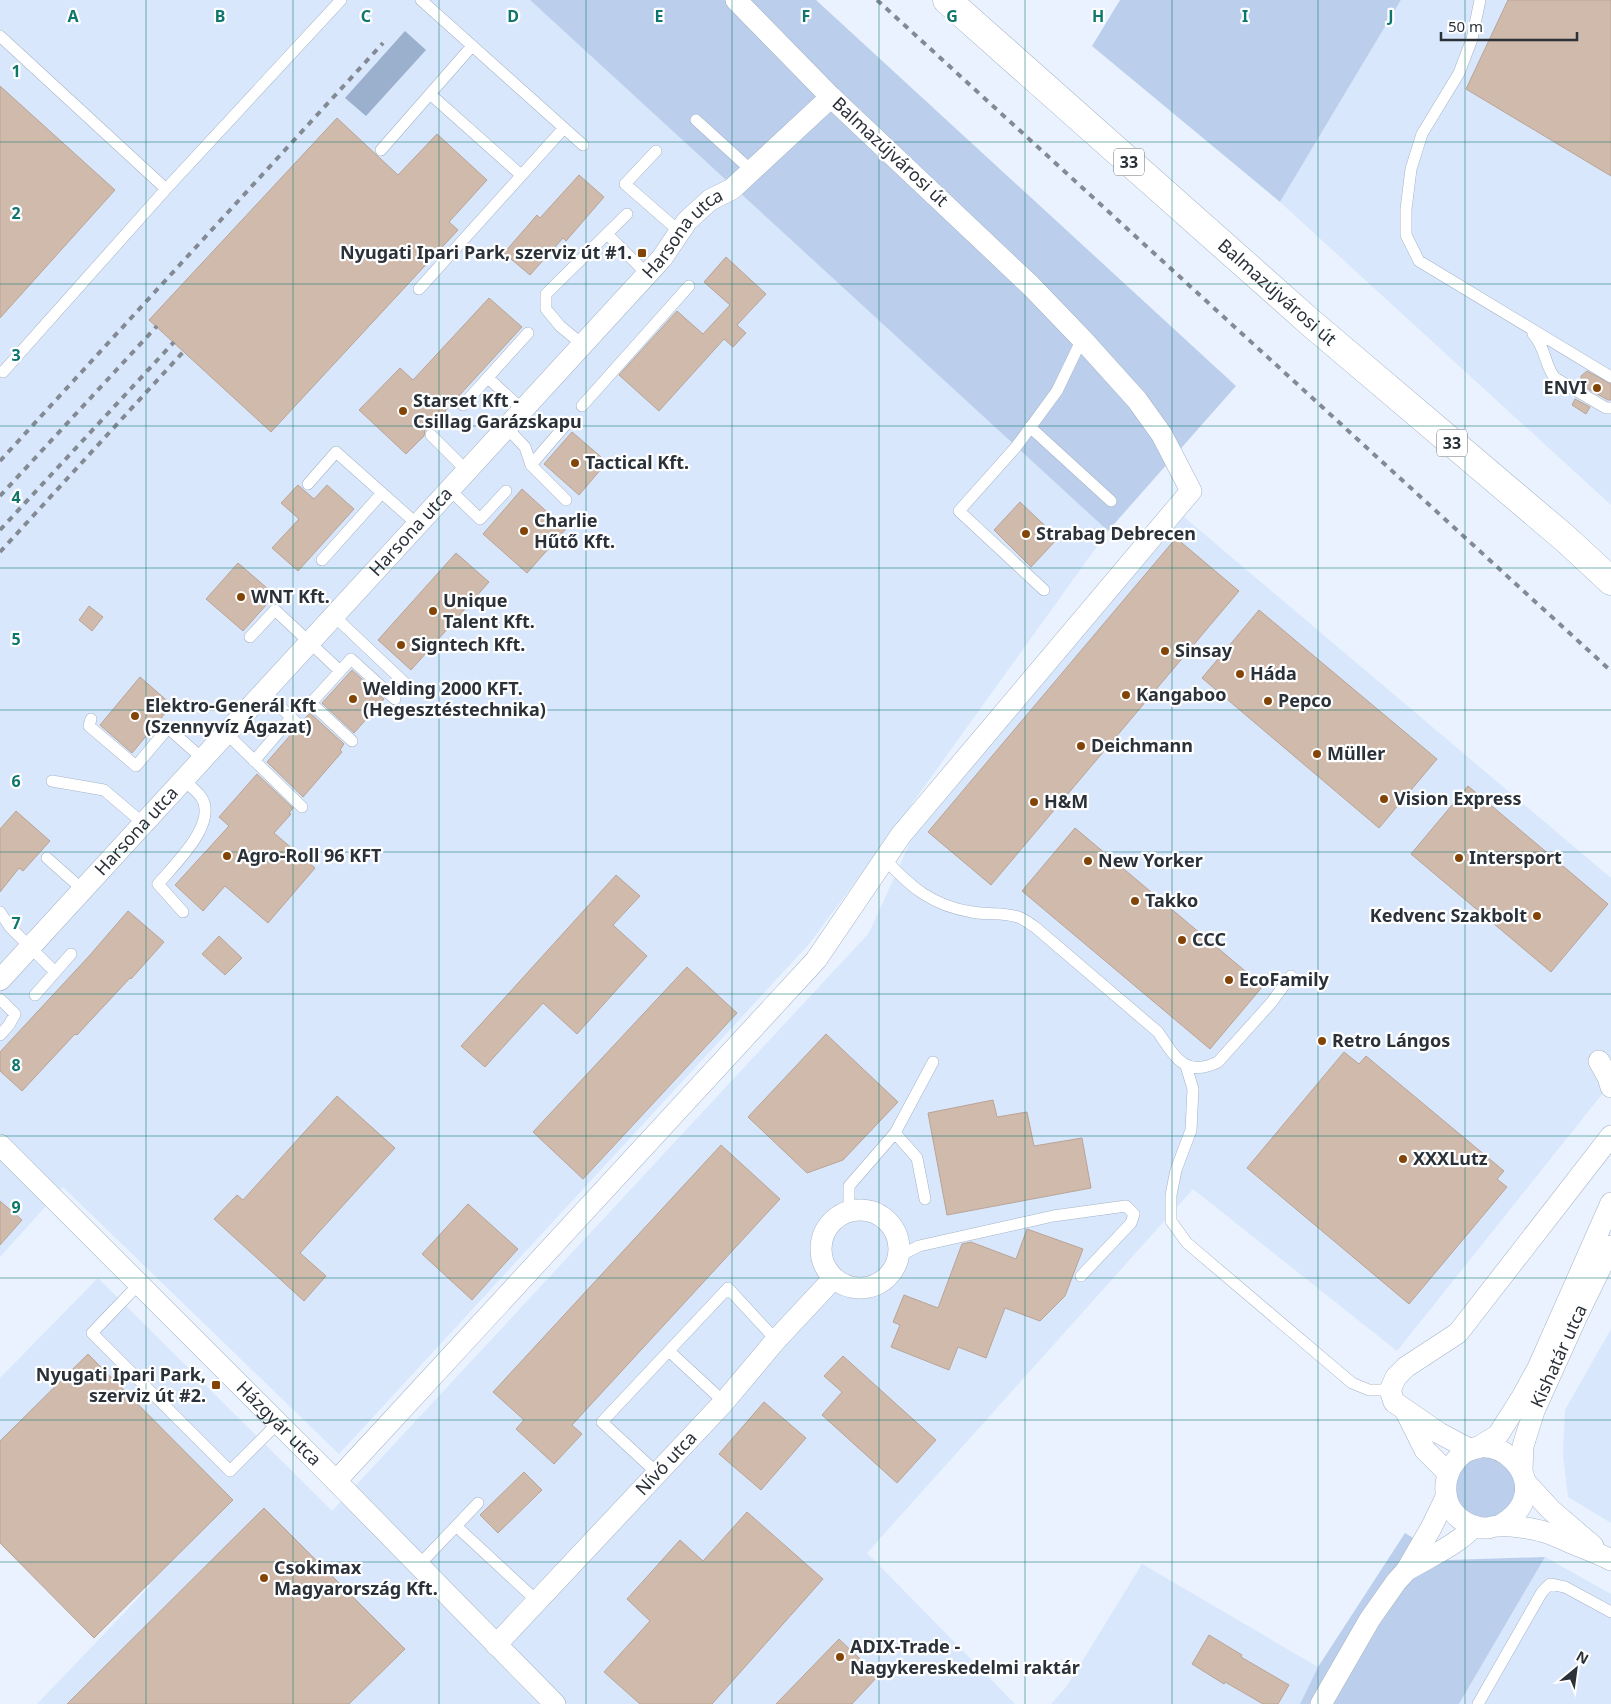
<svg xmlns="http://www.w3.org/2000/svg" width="1611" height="1704" font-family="'Noto Sans',sans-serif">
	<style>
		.built { fill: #d8e7fc }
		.green { fill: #bbcfed }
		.water { fill: #9bb0cd }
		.building { fill: #d0baac; stroke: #b9a496 }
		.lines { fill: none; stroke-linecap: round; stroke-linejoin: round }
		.service-casing { stroke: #a5b3c6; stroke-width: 12 }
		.minor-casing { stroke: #a5b3c6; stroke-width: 22 }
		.primary-casing { stroke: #a5b3c6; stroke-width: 29 }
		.service { stroke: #fff; stroke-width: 11 }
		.minor { stroke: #fff; stroke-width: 21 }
		.primary { stroke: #fff; stroke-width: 28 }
		.rail { stroke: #838a94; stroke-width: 4; stroke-dasharray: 6 6; stroke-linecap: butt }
		.grid { fill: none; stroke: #0f766e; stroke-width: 1; stroke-opacity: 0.55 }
		.poi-dot { fill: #834507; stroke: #fff; stroke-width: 2 }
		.labels { text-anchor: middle; stroke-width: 4.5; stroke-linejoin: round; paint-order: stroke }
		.shield { fill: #fff; stroke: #6b6f74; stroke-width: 1 }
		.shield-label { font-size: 16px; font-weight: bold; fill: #2b3139 }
		.street-label { font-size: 18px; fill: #2b3139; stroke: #fff }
		.poi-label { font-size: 18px; font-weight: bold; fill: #2b3139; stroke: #fff; text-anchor: start }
		.grid-label { font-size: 16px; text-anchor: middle; font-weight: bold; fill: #0f766e; stroke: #fff; stroke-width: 4.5; stroke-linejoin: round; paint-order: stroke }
	</style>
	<rect width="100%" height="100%" fill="#e9f2fe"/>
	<!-- built -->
	<path class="built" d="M0,0h530l578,531 -230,320 -69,93 -470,510 -276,-267 -63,70z
		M1401,0h210v505l-331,-303z
		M1184,517l427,361v205l-214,268 -204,-162 -326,364 148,151h-978l113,-118 -150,-141v-67l98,-100 234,233 537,-578 47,-104z
		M1611,1329v194l-43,-26 -5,-42 2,-45z
		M1545,1557l66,37v110h-152z
		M1142,1564l176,103 -18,37h-249l16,-18z"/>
	<!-- green -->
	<path class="green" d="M530,0h286l420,386 -128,145z
		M1120,0h281l-121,202 -188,-156z
		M1487,1454l29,20 -1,27 -21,17c-25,-1 -30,-5 -40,-28l9,-26z
		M1405,1533l44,27 96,-3 -86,147h-159l18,-37z"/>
	<!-- water -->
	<path class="water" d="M405,31l21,19 -60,66 -21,-18z"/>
	<!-- building -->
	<path class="building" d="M1508,0h103v176l-145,-87z
		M0,86l115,104 -115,128z
		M337,118l61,57 39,-41 50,46 -38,42 9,8 -187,202 -122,-112z
		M579,175l25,22 -38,44 -3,-3 -33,37 -26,-22 33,-38 3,3z
		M726,257l40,37 -29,31 9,8 -13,14 -9,-8 -65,72 -40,-36 58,-64 26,23 27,-29 -26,-23z
		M489,298l33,29 -77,84 1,1 -15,16 -6,2 -1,6 -18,18 -47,-44 41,-42 13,12z
		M1587,371l24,13v16h-3l-27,-15v-9z
		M1575,399l15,8 -4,7 -14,-9z
		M572,432l35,30 -28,33 -35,-31z
		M298,485l16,14 13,-14 27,24 -56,62 -26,-23 27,-29 -18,-16z
		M522,489l44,40 -39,44 -44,-39z
		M1020,502l38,36 -27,29 -37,-37z
		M1176,538l63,53 -248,294 -63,-53z
		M456,553l33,29 -78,88 -33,-30z
		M238,563l37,32 -32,36 -37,-32z
		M89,606l14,11 -11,14 -13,-11z
		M1259,610l178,149 -58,69 -177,-150z
		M352,670l32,29 -30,34 -32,-30z
		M140,677l32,28 -40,48 -32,-28z
		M310,713l34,31 -4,6 2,2 -39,45 -36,-35 27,-31 7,1 4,-2 1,-7 -2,-4z
		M257,774l36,34 -4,5 2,1 -17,19 41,35 -47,55 -43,-37 -22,25 -28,-26 54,-59 -10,-9z
		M1468,786l140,118 -57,68 -140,-118z
		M16,811l34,30 -27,30 -4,-3 -19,24v-63z
		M1075,828l188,158 -53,63 -188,-158z
		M616,875l24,21 -27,29 34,31 -70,78 -34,-31 -58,64 -24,-21z
		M128,911l36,31 -33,37 -1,-1 -53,57 -2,-1 -53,57 -22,-20v-19l90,-97z
		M219,936l23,22 -17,17 -23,-21z
		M687,967l50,46 -154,166 -50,-47z
		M826,1034l72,68 -55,58 -36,13 -59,-56z
		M1344,1052l15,12 7,-8 138,115 -7,8 10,8 -98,117 -162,-136z
		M337,1096l58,52 -95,105 26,23 -22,25 -90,-82 23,-24 6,5z
		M993,1100l4,17 30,-5 7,34 48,-8 9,50 -144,27 -19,-102z
		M721,1145l59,54 -208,226 10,9 -28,30 -38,-35 8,-9 -31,-28z
		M0,1201l22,19 -22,25z
		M468,1204l50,45 -46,51 -50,-46z
		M1027,1229l56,20 -18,47 -25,25 -35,-13 -19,50 -28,-11 -9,23 -58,-23 9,-22 -7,-3 11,-27 34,13 24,-64 9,-2 45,17z
		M88,1354l145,146 -139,138 -94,-95v-102z
		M843,1356l93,84 -39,43 -75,-68 20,-23 -18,-16z
		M764,1402l42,36 -45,52 -42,-36z
		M524,1472l18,18 -44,43 -18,-18z
		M264,1508l141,141 -56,55h-282z
		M747,1512l76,67 -111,125h-72l-36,-32 46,-51 -23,-22 53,-59 23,21z
		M1209,1635l33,20 -1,2 48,28 -11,19h-15l-38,-22 -1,2 -32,-20z
		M839,1639l39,37 -26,28h-76z"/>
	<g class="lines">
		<!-- service casing -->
		<g class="service-casing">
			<path id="service" d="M421,0l162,145
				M1480,0l-8,39 -13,34 -37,61 -11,35 -5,40v26l13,26 192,116
				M0,36l166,153 175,-189
				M430,94l91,81
				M696,120l56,51
				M381,150l91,-104
				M656,151l-31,33 55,48
				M607,234l40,40
				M419,289l145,-161
				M1533,334c13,14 12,33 22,44l51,30h5
				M583,345l-23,-19 -14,-17v-15l81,-80
				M3,372l163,-183
				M488,378l35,32
				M463,405l65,-72
				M582,406l107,-120
				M1030,427l81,74
				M507,428l18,19 6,18 35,35
				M431,435l36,36
				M531,465l37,-43
				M308,484l28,-32 82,73
				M450,490l30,29 26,-28
				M322,560l60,-67
				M1044,590l-85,-79 57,-64 41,-56 25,-52
				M334,616l74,70
				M250,637l25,-27 64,60
				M265,692l34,33
				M91,719l-2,7 47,40 32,-38 35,31
				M226,733l76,74
				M352,741l-41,-38 40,-44 44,40
				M254,761l37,-43
				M52,781l52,9 40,34
				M47,858l36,32
				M885,859c25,28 48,47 87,53 15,3 32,0 46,5 6,2 12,7 17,10l123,105c17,25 27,46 60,30l53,-59 20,-27
				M0,912l10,15 45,45
				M183,912l-25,-28c16,-19 61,-61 43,-87 -4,-6 -12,-12 -18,-17
				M35,995l36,-41
				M0,999l15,15 -6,11 -9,10
				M1186,1066l7,23 -2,41 -15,40 -5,25v26l16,22 165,140 17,7h21
				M895,1133l22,25 8,41
				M849,1211v-25l46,-53 38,-71
				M899,1256l20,-10 134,-30 73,-10 8,8 -3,9 -50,53
				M139,1284l-47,49 138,138 48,-48
				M669,1351l55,51
				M657,1473l-55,-51 126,-134 48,52
				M456,1526l81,75
				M419,1565l59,-62
				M1478,1704l64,-112 8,-8 15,3 46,25"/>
		</g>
		<!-- minor casing -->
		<g class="minor-casing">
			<g id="minor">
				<path id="s1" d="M0,980l662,-722 25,-37 23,-21 22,-11 99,-92"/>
				<path d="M1599,1061l9,16 3,10"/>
				<path id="s2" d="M0,1145l336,336 219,223"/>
				<circle cx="860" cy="1249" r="39"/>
				<path d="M1406,1412l19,38 23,23"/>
				<path d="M1477,1448l21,-13 24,-38 16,-29 73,-165"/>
				<path d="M1471,1450l-32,-17 -45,-31 -4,-12 6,-13 10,-10 52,-34 153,-197"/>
				<path id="s3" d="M1522,1470l1,-24 11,-35 43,-95 34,-70"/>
				<path d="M336,1481l480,-521 85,-125 290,-344 -29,-56 -25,-35 -55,-61 -51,-53 -200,-189 -95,-97"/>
				<path d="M1526,1483l25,27 42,36"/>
				<path d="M1499,1526c68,-38 -12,-115 -47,-60 -7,12 -8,24 -4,37 6,15 23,26 40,25 3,-1 7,-2 11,-2 11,-1 31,2 42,5 9,2 19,7 28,11 14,6 29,11 42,18"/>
				<path d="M1409,1569c20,-12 50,-25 65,-43"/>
				<path id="s4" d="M496,1645l228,-243 52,-62 57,-61"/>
				<path d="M1321,1704l49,-85 26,-37 10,-11 25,-43 15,-31"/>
			</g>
		</g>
		<!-- primary casing -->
		<g class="primary-casing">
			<g id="primary">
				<path id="s5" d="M947,0l364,323 256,217 44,41"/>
			</g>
		</g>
		<!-- service -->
		<use href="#service" class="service"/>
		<!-- minor -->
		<use href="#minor" class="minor"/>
		<!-- primary -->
		<use href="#primary" class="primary"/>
		<!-- rail -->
		<path class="rail" d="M877,0l734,671
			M0,461l383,-418
			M0,496l157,-170
			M0,530l174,-188
			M0,552l184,-201"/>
	</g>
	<!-- grid -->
	<path class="grid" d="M146,0v1704M293,0v1704M439,0v1704M586,0v1704M732,0v1704M879,0v1704M1025,0v1704M1172,0v1704M1318,0v1704M1465,0v1704M0,142h1611M0,284h1611M0,426h1611M0,568h1611M0,710h1611M0,852h1611M0,994h1611M0,1136h1611M0,1278h1611M0,1420h1611M0,1562h1611"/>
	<!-- markers -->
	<g class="poi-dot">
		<rect x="637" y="248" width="10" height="10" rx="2.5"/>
		<circle cx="1597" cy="388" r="5"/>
		<circle cx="403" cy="411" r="5"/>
		<circle cx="575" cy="463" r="5"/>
		<circle cx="524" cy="531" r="5"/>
		<circle cx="1026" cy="534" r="5"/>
		<circle cx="241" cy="597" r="5"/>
		<circle cx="433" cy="611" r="5"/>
		<circle cx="401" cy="645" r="5"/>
		<circle cx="1165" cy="651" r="5"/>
		<circle cx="1240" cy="674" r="5"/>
		<circle cx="1126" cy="695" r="5"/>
		<circle cx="353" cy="699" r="5"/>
		<circle cx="1268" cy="701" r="5"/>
		<circle cx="135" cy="716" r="5"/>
		<circle cx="1081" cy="746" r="5"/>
		<circle cx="1317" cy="754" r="5"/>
		<circle cx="1384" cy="799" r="5"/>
		<circle cx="1034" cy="802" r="5"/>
		<circle cx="227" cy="856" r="5"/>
		<circle cx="1459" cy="858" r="5"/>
		<circle cx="1088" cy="861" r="5"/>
		<circle cx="1135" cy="901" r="5"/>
		<circle cx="1537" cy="916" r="5"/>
		<circle cx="1182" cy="940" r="5"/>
		<circle cx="1229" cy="980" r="5"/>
		<circle cx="1322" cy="1041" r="5"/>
		<circle cx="1403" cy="1159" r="5"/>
		<rect x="211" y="1380" width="10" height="10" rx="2.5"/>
		<circle cx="264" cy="1578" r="5"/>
		<circle cx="840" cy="1657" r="5"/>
	</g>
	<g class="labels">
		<!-- shield labels -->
		<g class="shield">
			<rect x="1114" y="148.5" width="30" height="27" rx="4"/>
			<rect x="1437" y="429.5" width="30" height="27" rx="4"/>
		</g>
		<g class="shield-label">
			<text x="1129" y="168">33</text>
			<text x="1452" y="449">33</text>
		</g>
		<!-- street labels -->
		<g class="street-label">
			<text transform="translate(890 152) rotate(43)" y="6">Balmazújvárosi út</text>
			<text dy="6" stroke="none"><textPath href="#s1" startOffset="1012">Harsona utca</textPath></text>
			<text dy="6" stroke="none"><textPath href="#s5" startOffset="441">Balmazújvárosi út</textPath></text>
			<text dy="6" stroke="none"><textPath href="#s1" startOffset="608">Harsona utca</textPath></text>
			<text dy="6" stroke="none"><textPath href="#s1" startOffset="202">Harsona utca</textPath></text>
			<text dy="6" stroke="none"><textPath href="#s3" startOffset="121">Kishatár utca</textPath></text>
			<text dy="6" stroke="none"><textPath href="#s2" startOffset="394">Házgyár utca</textPath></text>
			<text dy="6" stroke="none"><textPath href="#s4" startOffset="249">Nívó utca</textPath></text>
		</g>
		<!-- poi labels -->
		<g class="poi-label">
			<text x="632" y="259" text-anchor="end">Nyugati Ipari Park, szerviz út #1.</text>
			<text x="1587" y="394" text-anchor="end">ENVI</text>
			<text x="413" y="407">Starset Kft -<tspan x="413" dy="21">Csillag Garázskapu</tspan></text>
			<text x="585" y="469">Tactical Kft.</text>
			<text x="534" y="527">Charlie<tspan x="534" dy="21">Hűtő Kft.</tspan></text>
			<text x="1036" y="540">Strabag Debrecen</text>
			<text x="251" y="603">WNT Kft.</text>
			<text x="443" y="607">Unique<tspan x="443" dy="21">Talent Kft.</tspan></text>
			<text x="411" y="651">Signtech Kft.</text>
			<text x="1175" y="657">Sinsay</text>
			<text x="1250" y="680">Háda</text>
			<text x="363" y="695">Welding 2000 KFT.<tspan x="363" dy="21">(Hegesztéstechnika)</tspan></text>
			<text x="1136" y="701">Kangaboo</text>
			<text x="1278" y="707">Pepco</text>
			<text x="145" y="712">Elektro-Generál Kft<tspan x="145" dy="21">(Szennyvíz Ágazat)</tspan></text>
			<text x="1091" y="752">Deichmann</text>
			<text x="1327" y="760">Müller</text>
			<text x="1394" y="805">Vision Express</text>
			<text x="1044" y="808">H&amp;M</text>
			<text x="237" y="862">Agro-Roll 96 KFT</text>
			<text x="1469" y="864">Intersport</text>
			<text x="1098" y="867">New Yorker</text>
			<text x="1145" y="907">Takko</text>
			<text x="1527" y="922" text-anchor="end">Kedvenc Szakbolt</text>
			<text x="1192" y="946">CCC</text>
			<text x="1239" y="986">EcoFamily</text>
			<text x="1332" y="1047">Retro Lángos</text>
			<text x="1413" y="1165">XXXLutz</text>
			<text x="206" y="1381" text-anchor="end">Nyugati Ipari Park,<tspan x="206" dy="21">szerviz út #2.</tspan></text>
			<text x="274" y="1574">Csokimax<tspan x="274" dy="21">Magyarország Kft.</tspan></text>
			<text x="850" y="1653">ADIX-Trade -<tspan x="850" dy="21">Nagykereskedelmi raktár</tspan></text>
		</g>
	</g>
	<g class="grid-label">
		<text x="73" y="22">A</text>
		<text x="220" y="22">B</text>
		<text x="366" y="22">C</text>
		<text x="513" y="22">D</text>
		<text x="659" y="22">E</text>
		<text x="806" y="22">F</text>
		<text x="952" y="22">G</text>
		<text x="1098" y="22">H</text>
		<text x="1245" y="22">I</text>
		<text x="1391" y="22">J</text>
		<text x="16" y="77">1</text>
		<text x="16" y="219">2</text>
		<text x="16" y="361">3</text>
		<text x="16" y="503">4</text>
		<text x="16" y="645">5</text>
		<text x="16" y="787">6</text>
		<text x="16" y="929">7</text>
		<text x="16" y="1071">8</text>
		<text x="16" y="1213">9</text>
	</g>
	<!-- north arrow -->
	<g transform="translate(1576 1669) rotate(29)" stroke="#ffffff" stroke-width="4" paint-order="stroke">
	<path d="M0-4L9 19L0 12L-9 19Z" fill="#2b3139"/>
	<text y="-8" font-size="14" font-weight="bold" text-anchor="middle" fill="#2b3139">N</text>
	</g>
	<!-- scale -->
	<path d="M1441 32v8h136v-8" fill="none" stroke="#2b3139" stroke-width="2.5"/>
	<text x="1448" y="32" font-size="15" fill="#2b3139" stroke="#ffffff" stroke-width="4" paint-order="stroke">50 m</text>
</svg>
